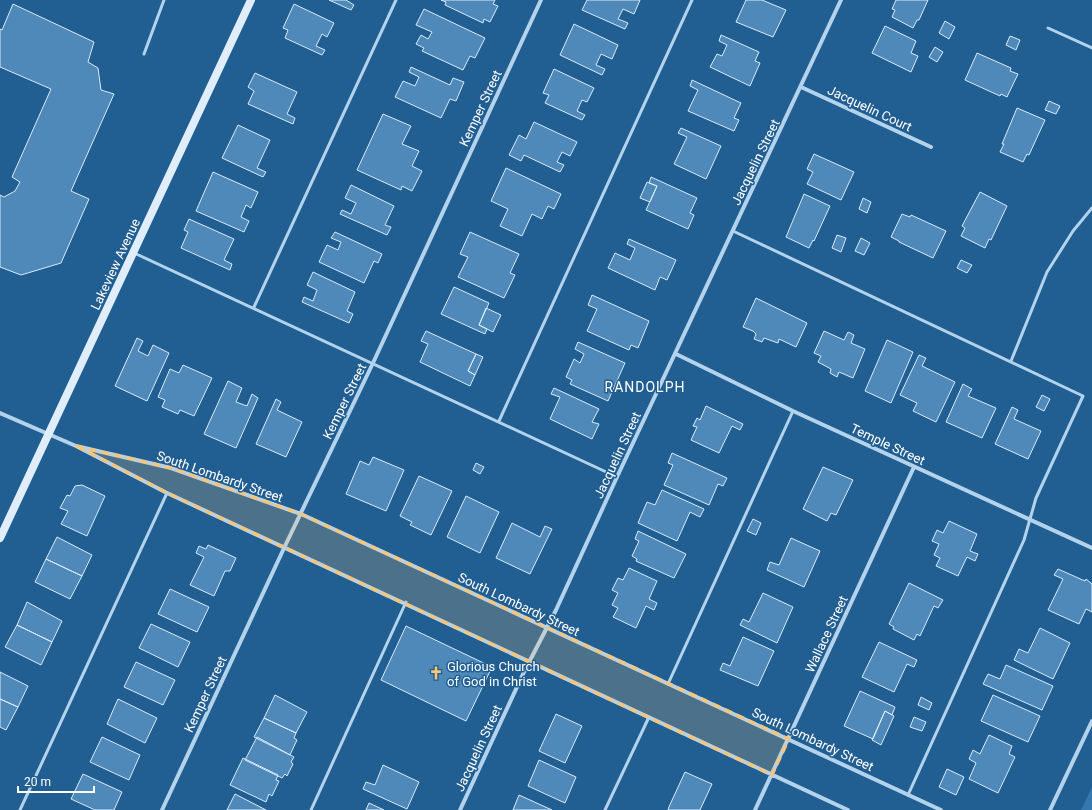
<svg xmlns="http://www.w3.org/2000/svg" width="1092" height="810" font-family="Roboto,sans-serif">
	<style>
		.green { fill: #3578af }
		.building { fill: #4e89ba; stroke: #d9ebfa }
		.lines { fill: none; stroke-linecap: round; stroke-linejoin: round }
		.lane { stroke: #b3d3ed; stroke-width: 3 }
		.street { stroke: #b3d3ed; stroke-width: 4 }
		.secondary { stroke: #dfeefa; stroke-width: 8 }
		.marked { fill: #fac575; fill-opacity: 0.2; stroke: #fac575; stroke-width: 3; stroke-dasharray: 8 5; stroke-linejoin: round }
		.labels { text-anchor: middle; stroke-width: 3; stroke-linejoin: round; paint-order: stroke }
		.street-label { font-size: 13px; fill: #fff; stroke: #215e92 }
		.poi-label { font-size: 13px; fill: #fff; stroke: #215e92; text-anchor: start }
		.neighbourhood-label { font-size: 14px; letter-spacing: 1px; fill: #fff; stroke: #215e92 }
	</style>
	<rect width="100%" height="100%" fill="#215e92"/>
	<!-- green -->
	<path class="green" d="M1092,787v23h-11z"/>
	<!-- building -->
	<path class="building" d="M329,0h17l8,5 -3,5z
		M441,0h54l-2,4 5,2 -8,16 -6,-3 -1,4 -38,-18 1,-3z
		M587,0h53l-6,14 -11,-5 -5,10 10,4 -3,6 -43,-19z
		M746,0h16l24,10 -13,27 -37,-15z
		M896,0h32l-9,20h-2l-4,8 -21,-11 3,-7 -3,-1z
		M13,4l81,38 -6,20 10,6 3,22 13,4 -43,97 18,8 -28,64 -40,12 -21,-8v-72l4,2 11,-6 5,-9 -8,-5 39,-88 -51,-22v-38l2,1z
		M294,4l40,19 -7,14 -5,-3 -6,12 9,4 -3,5 -37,-17 3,-8 -5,-2z
		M424,9l61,29 -10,20 -5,-2 -7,14 -41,-19 2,-3 -8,-4 5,-9 7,4 4,-7 -16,-7z
		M945,21l10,6 -6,12 -10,-6z
		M574,24l44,21 -6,14 -11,-5 -5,11 9,4 -3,6 -42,-20z
		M885,26l31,15 -5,12 7,3 -7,16 -39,-19z
		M721,35l38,17 -4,9 5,2 -10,23 -40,-19 7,-13 5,2 5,-11 -8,-4z
		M1010,36l10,4 -4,10 -10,-5z
		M935,47l8,5 -6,10 -8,-5z
		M977,53l34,15 -1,3 8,3 -11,23 -6,-3 -1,2 -35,-16z
		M411,67l39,18 3,-7 11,4 -8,19 -6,-2 -9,19 -46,-21 8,-16 12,5 4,-9 -10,-5z
		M554,69l40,19 -7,14 -5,-2 -5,11 8,4 -3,5 -37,-17 4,-8 -6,-2z
		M255,73l42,19 -10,22 8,4 -2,6 -45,-20 6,-13 -6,-4z
		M692,80l49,23 -7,15 5,2 -5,11 -46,-20 10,-21 -8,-4z
		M1049,101l11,5 -4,8 -11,-4z
		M1017,108l28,12 -16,35 -2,-1 -4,8 -23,-10 4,-8h-2z
		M383,114l28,12 -9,18 17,7 -7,15 10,5 -10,20 -10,-5 -1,4 -44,-20z
		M534,122l43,20 -7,14 -8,-4 -5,10 7,3 -4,7 -36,-17 -3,6 -12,-6 10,-20 7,4z
		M238,125l32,15 -13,28 9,4 -3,5 -41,-19z
		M681,128l40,18 -15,33 -32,-15 13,-27 -9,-4z
		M814,154l40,18 -13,28 -34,-16 6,-12 -6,-3z
		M506,168l55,26 -7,15 -6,-3 -6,13 -10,-5 -10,22 -22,-10 8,-17 -17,-8z
		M213,172l45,20 -7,16 -5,-3 -5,12 8,4 -5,11 -48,-21z
		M651,177l46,21 -7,15 4,2 -6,14 -42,-19 11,-24 -8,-3z
		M647,182l10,4 -7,16 -10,-4z
		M351,185l43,21 -9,19 6,2 -4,8 -47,-21 2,-4 9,4 5,-11 -11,-5z
		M980,192l27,14 -16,34 -2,-1 -4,9 -24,-12 4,-8 -3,-2z
		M804,194l26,12 -16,35 -1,-1 -4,8 -23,-11z
		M863,198l8,4 -4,11 -8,-4z
		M902,214l8,3 1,-2 35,16 -13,27 -34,-16v-1l-8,-4z
		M189,219l45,20 -10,21 8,4 -2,6 -49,-22 7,-16 -4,-2z
		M335,232l47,22 -4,9 -4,-2 -10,22 -45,-21 8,-17 11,5 3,-8 -10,-4z
		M470,232l49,22 -9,19 5,2 -11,23 -46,-21 10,-20 -8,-3z
		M837,235l9,3 -5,14 -9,-4z
		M861,238l9,5 -6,12 -9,-4z
		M629,239l47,21 -9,20 -7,-3 -5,13 -47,-22 7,-15 15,7 5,-12 -8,-4z
		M961,260l11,5 -5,8 -10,-5z
		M313,272l42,20 -8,19 6,3 -4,9 -47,-21 2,-5 9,4 4,-11 -10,-5z
		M454,287l35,16 -10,22 8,4 -2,5 -44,-20z
		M592,295l57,26 -11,27 -7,-3 -2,5 -42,-19 10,-22 -9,-4z
		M756,298l51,25 -11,24 -17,-8 -1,4 -14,-5 -2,4 -8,-3 2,-5 -3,-3 -10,-4z
		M486,308l15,7 -8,17 -14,-7z
		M426,331l50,23 -8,17 7,4 -5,11 -50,-24 8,-18 -7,-3z
		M824,331l20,9 4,-8 6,3 -3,8 14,6 -12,29 -14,-6 -2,5 -7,-4 1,-4 -13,-7 3,-6 -7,-3z
		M137,338l6,3 -5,10 10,5 5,-11 16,8 -22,48 -32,-15z
		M887,340l26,12 -22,51 -26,-12z
		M578,342l47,21 -17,38 -38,-17 2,-4 -6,-3 8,-18 6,4 4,-9 -9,-5z
		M476,354l7,3 -8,18 -7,-4z
		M919,355l7,3 -4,8 33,16 -19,40 -23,-11 4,-8 -17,-8z
		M183,365l29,13 -18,38 -14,-6 -2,4 -16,-7 3,-7 -7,-3 12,-28 9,4z
		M228,381l14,7 -6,14 11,4 5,-12 6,4 -22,50 -32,-14z
		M963,384l9,5 -4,7 28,12 -14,30 -36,-16z
		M554,388l45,21 -7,13 7,2 -7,15 -42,-20 10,-22 -9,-3z
		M1042,395l8,4 -6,12 -8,-4z
		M276,399l5,3 -4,8 25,12 -16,35 -30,-13z
		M706,406l37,18 -3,6 -8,-4 -13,27 -28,-13 6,-13 -4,-1 4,-8 3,2z
		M1012,407l6,3 -4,9 27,12 -13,28 -33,-15z
		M672,453l55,25 -4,8 -5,-2 -9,21 -45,-20 9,-20 -5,-2z
		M373,457l31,13 -18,41 -40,-17 14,-33 9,4z
		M476,463l8,4 -4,7 -7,-4z
		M823,467l30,13 -17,35 -5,-2 -4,8 -24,-12z
		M419,476l33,15 -21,44 -21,-10 2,-3 -12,-6z
		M82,485l23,11 -18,40 -26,-12 7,-13 -8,-3 7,-13 3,1 5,-10z
		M662,490l42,19 -4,8 -10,-5 -13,29 -39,-18 9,-21 8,3z
		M466,496l33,16 -19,41 -33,-16z
		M753,519l8,4 -5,12 -9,-4z
		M949,521l28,13 -7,17 8,3 -3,7 -8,-4 -9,19 -22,-10 4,-8 -6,-3 5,-11 -7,-3 5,-11 6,3z
		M512,523l28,14 5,-11 7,3 -22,45 -34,-16z
		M638,531l48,23 -12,24 -36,-16 -2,-1 1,-2 -5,-3 7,-15 -4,-2z
		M57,537l35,18 -10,21 -36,-17z
		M791,538l29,13 -16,36 -37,-17 3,-8 9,3z
		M208,545l28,13 -6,13h-5l-11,25 -24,-11 14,-28 -8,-4 3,-7 7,3z
		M46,559l36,17 -12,23 -35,-17z
		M629,568l28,13 -8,18 8,4 -3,7 -8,-4 -10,22 -23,-11 5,-9 -6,-3 6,-12 -6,-3 6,-12 5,2z
		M1058,569l27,12 1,-2 6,5v28l-6,-3 -7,15 -31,-14 15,-31 -9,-4z
		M909,583l34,17 -5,8 -4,-2 -14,30 -3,-2 -3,6 -21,-11 1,-2 -5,-3z
		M170,589l39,18 -12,25 -39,-18z
		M763,593l30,14 -16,36 -37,-18 3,-6 6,3z
		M27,602l35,19 -10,21 -35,-17z
		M151,624l39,18 -12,25 -39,-19z
		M17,625l35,17 -11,23 -36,-18z
		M406,626l86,41 -26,54 -85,-41z
		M1040,628l30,15 -17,36 -39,-19 5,-11 9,4z
		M743,637l31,14 -16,35 -38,-16 3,-7 7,3z
		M879,642l38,18 -3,7 -7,-3 -13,28 -32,-15z
		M136,662l39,18 -12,25 -39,-18z
		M1006,665l47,21 -11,24 -59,-26 5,-10 12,5z
		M0,672l28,14 -10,21 -18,-8z
		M860,691l35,16 -3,8 -7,-4 -12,28 -29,-13z
		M275,695l32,17 -11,21 -32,-15z
		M993,695l47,21 -12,26 -47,-21z
		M921,697l11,6 -3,7 -11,-5z
		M0,699l18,8 -12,23 -6,-3z
		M118,699l39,19 -12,25 -38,-19z
		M885,711l9,5 -13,29 -9,-5z
		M556,714l26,12 -17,37 -26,-12z
		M914,717l12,5 -4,9 -12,-4z
		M264,718l32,15 -2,5 3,2 -7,15 -36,-18z
		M989,735l23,11 -3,8 6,3 -17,36 -29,-14 7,-16 -7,-4 4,-9 7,4z
		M102,737l38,18 -11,25 -39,-18z
		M257,737l37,20 -3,5 2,2 -6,12 -2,-2 -3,4 -37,-18z
		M243,758l35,17 -2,5 3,1 -7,15 -3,-2 -3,8 -36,-17z
		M539,760l37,17 -11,26 -37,-17z
		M383,765l36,17 -12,27 -44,-20 3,-7 9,3z
		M947,769l17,8 -8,18 -17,-8z
		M685,772l27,12 -12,26h-31l-1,-1z
		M83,774l39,18 -8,18h-19l-24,-11z
		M235,794l31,16h-39z
		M519,795l33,15h-39z
		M369,803l15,7h-18z"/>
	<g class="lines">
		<!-- lane -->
		<path class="lane" d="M1048,28l44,20
			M144,54l20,-54
			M733,231l350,165 -47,102 -12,42 -116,255
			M134,253l483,224
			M254,307l142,-307
			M1011,361l36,-89 26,-41 19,-23
			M499,421l193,-421
			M668,684l125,-273
			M20,810l147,-317
			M311,810l95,-208
			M605,810l44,-93"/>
		<!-- street -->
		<path class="street" d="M801,87l130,60
			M676,354l117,57 299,137
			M0,413l76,33 91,47 681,317
			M76,446l95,22 130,46 640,296
			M162,810l123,-264 88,-183 168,-363
			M460,810l63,-136 33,-64 61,-133 224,-477
			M755,810l159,-343
			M1050,810l42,-89"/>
		<!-- secondary -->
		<path class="secondary" d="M0,538l251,-538"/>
	</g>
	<!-- marked area -->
	<path class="marked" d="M76,446l95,22 130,46 488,225 -17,36 -605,-282z"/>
	<!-- icons -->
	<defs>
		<g id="church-bare" transform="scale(1.08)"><path d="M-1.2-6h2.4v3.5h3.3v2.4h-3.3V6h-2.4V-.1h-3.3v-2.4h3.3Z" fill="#fac575" stroke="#215e92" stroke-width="2.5" paint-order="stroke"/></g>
	</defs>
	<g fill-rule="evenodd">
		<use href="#church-bare" x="436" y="673"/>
	</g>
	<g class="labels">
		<!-- street labels -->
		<g class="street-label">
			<text transform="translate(480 108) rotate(-65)" y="5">Kemper Street</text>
			<text transform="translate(870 108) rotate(25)" y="5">Jacquelin Court</text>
			<text transform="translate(755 162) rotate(-64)" y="5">Jacquelin Street</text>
			<text transform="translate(115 264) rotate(-65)" y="5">Lakeview Avenue</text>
			<text transform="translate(344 401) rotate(-64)" y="5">Kemper Street</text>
			<text transform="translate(888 444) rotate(25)" y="5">Temple Street</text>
			<text transform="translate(617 455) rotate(-65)" y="5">Jacquelin Street</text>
			<text transform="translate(220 476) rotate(19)" y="5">South Lombardy Street</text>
			<text transform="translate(519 604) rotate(25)" y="5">South Lombardy Street</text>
			<text transform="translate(826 634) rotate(-65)" y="5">Wallace Street</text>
			<text transform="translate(205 694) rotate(-65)" y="5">Kemper Street</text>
			<text transform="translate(813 739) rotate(25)" y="5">South Lombardy Street</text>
			<text transform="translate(478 748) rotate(-65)" y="5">Jacquelin Street</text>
		</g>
		<!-- poi labels -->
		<g class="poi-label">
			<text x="447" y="671">Glorious Church<tspan x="447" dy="15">of God in Christ</tspan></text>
		</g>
		<!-- neighbourhood labels -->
		<g class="neighbourhood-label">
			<text x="645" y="392">RANDOLPH</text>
		</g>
	</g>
	<!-- scale -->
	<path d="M18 786v6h76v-6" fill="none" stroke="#ffffff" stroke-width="2"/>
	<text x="24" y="786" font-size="12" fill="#ffffff" stroke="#215e92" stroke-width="3" paint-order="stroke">20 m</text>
</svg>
